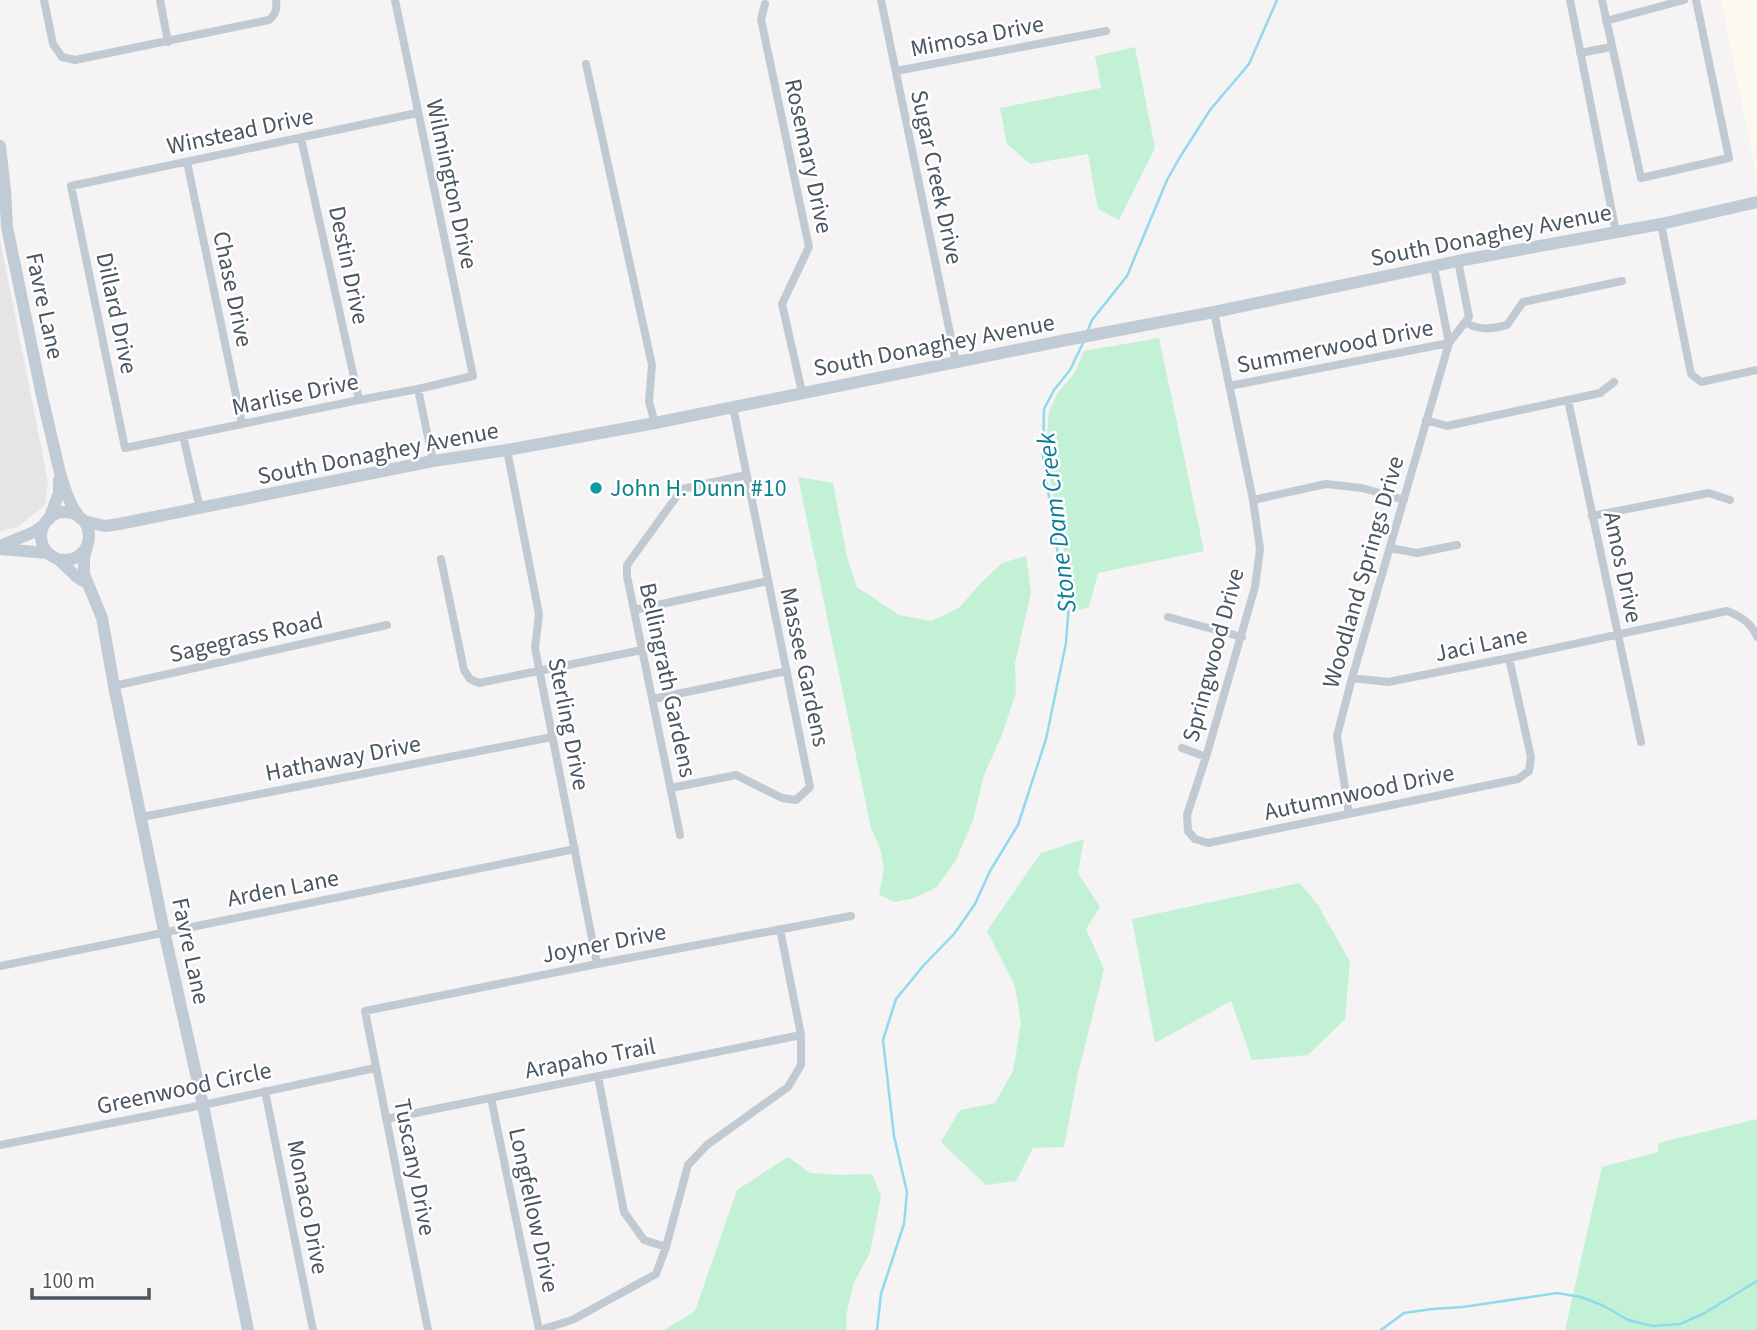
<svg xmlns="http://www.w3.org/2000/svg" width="1757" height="1330" font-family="'Source Sans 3',sans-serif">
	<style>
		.commercial { fill: #fdf9ef }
		.education { fill: #e6e4e5 }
		.green { fill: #c3f1d5 }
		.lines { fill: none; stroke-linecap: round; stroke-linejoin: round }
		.stream { stroke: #90daee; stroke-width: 2.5 }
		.street { stroke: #c1cad2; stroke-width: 8 }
		.secondary { stroke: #c1cbd6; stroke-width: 12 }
		.culture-dot { fill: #0f9aa8; stroke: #fff; stroke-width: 2.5 }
		.labels { text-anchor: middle; stroke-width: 5; stroke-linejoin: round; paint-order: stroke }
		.street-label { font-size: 24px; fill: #4a5661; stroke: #fff }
		.culture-label { font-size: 24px; fill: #0d838f; stroke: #fff; text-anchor: start }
		.water-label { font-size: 26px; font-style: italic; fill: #0c7c9b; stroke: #fff }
	</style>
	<rect width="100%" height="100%" fill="#f5f3f3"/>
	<!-- commercial -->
	<path class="commercial" d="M1721,0h36v178z"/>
	<!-- education -->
	<path class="education" d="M0,239l48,243 -3,23 -27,22 -18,4z"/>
	<!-- green -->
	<path class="green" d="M1135,47l20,101 -36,72 -21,-11 -10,-55 -58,10 -23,-20 -7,-36 101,-20 -6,-32z
		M1159,338l45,213 -106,22 -9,34 -14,4 -23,-121 -5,-30v-27l2,-22 8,-17 18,-22 9,-21z
		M798,477l35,6 14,74 10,30 42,28 32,6 28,-13 21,-24 22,-21 24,-7 5,36 -16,71 1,30 -15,44 -17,38 -11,45 -17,40 -19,27 -23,11 -19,4 -16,-7 5,-27 -4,-20 -9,-20z
		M1084,839l-6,34 22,34 -14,22 18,40 -26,104 -14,74 -31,1 -17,33 -30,4 -45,-43 19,-32 35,-7 18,-32 8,-48 -6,-37 -28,-55 54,-78z
		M1300,883l18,22 32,57 -5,57 -37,36 -56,5 -21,-59 -76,42 -23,-124z
		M1757,1119v211h-192l37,-163 56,-15v-9z
		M788,1157l22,16 31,2 31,-1 9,21 -11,58 -16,29 -8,34 1,14h-183l31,-19 42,-121z"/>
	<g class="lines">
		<!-- stream -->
		<path class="stream" d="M1087,332l5,-12 35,-44 40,-96 13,-23 30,-47 39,-46 28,-64
			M877,1330l4,-36 23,-70 3,-32 -13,-56 -11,-96 13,-41 28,-34 30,-31 21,-30 15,-33 28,-46 28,-86 20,-96 3,-40 -10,-42 -16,-103 1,-49 10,-19 16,-20 14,-29
			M1381,1330l23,-17 28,-4 31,-2 94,-14 24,4 23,9 24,14 25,6 27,-2 23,-10 54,-33"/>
		<!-- street -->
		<path class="street" d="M44,0l9,44 9,13 13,3 194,-40c7,-6 8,-11 7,-20
			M160,0l8,42
			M395,0l78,376 -55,13 -59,11 -234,48 -54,-262 346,-73
			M881,0l75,362
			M1570,0l46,232
			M1602,0l39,178 88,-20 -33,-158
			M765,4l-4,15 48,228 -27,57 20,88
			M1606,21l78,-21
			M1580,53l31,-6
			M586,64l66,301 -3,37 6,21
			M896,71l210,-40
			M301,138l58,262
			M187,162l55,262
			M1661,224l30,150 10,8 56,-12
			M1434,267l15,76
			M1214,312l39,188 7,49 -5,38 -49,170 -19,58 1,16 7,8 13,4 310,-64 11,-8 2,-14 -22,-99
			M1465,322c14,9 26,7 42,3l16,-23 99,-21
			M1229,386l220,-43
			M418,389l15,72
			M1568,400l73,342
			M1426,420l21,6 153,-33 14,-11
			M183,436l17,73
			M507,450l32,164 -4,34 62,316
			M1253,500l73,-16 36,4 42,12
			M1592,516l117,-23 21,7
			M1390,548l27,5 40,-8
			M441,559l23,111 6,9 9,4 163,-33
			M634,610l134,-29
			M1168,617l74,20
			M1352,678l36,4 121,-24 218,-47c14,5 25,12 30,26
			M114,686l273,-61
			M653,699l134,-28
			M1182,748l24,9
			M671,788l65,-13 46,23 14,2 14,-13 -77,-380
			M1349,814l-12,-78 15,-58 97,-335 20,-26 -11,-56
			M142,817l410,-80
			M680,835l-53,-259v-11l55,-76 64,-14
			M0,966l575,-117
			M598,1076l26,136 20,28 22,7
			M265,1091l48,239
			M491,1098l48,232
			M386,1119l415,-84
			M0,1145l203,-40 172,-37
			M428,1330l-63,-319 232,-47 254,-48
			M540,1330l32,-10 84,-46 10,-27 22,-82 19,-20 81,-58 13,-22v-30l-21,-106"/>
		<!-- secondary -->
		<path class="secondary" d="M0,146l5,44 2,37 35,169 18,77 6,19 7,16 7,10
			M41 536a24 24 0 1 1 48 0a24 24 0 1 1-48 0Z
			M49,519l10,-26v-13
			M84,521l21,5 14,-2 314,-63 74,-11 148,-27 411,-83 148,-28 244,-51 203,-37 96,-22
			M0,546l34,-14 10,-7
			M87,547l-3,9v18l18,44 12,68 50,245 39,174 45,225
			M0,549l48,4
			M58,559l19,18 10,6"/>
	</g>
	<!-- markers -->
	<circle class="culture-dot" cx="596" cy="488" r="7"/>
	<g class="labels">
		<!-- street labels -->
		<g class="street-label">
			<text transform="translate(977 36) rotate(-11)" y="8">Mimosa Drive</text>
			<text transform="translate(240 131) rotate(-12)" y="8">Winstead Drive</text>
			<text transform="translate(809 156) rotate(78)" y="8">Rosemary Drive</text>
			<text transform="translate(937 177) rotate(78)" y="8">Sugar Creek Drive</text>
			<text transform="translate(452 184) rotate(78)" y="8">Wilmington Drive</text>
			<text transform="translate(1491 235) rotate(-11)" y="8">South Donaghey Avenue</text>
			<text transform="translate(349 265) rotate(78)" y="8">Destin Drive</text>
			<text transform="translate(233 289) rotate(78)" y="8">Chase Drive</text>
			<text transform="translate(45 306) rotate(78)" y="8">Favre Lane</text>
			<text transform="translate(117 313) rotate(78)" y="8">Dillard Drive</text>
			<text transform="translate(934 345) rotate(-11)" y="8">South Donaghey Avenue</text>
			<text transform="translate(1335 346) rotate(-11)" y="8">Summerwood Drive</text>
			<text transform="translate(295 394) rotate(-12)" y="8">Marlise Drive</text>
			<text transform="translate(378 453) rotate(-11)" y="8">South Donaghey Avenue</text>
			<text transform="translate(1623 567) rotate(78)" y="8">Amos Drive</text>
			<text transform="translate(1363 572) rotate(-74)" y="8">Woodland Springs Drive</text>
			<text transform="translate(246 637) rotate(-13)" y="8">Sagegrass Road</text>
			<text transform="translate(1481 644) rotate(-12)" y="8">Jaci Lane</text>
			<text transform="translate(1213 655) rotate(-75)" y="8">Springwood Drive</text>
			<text transform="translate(805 667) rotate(78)" y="8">Massee Gardens</text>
			<text transform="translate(668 680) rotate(78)" y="8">Bellingrath Gardens</text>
			<text transform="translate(569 724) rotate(79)" y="8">Sterling Drive</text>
			<text transform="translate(343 758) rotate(-11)" y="8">Hathaway Drive</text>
			<text transform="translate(1359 792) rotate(-12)" y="8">Autumnwood Drive</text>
			<text transform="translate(283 888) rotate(-11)" y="8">Arden Lane</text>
			<text transform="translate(604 943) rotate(-11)" y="8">Joyner Drive</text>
			<text transform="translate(191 951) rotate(78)" y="8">Favre Lane</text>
			<text transform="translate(590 1058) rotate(-11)" y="8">Arapaho Trail</text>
			<text transform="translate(184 1088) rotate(-12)" y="8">Greenwood Circle</text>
			<text transform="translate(415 1167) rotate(79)" y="8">Tuscany Drive</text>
			<text transform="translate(308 1207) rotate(79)" y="8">Monaco Drive</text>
			<text transform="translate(534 1210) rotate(78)" y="8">Longfellow Drive</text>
		</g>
		<!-- culture labels -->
		<g class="culture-label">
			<text x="610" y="496">John H. Dunn #10</text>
		</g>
		<!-- water labels -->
		<g class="water-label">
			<text transform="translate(1056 523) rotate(-97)" y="9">Stone Dam Creek</text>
		</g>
	</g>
	<!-- scale -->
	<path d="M32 1288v10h117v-10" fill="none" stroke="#4a5661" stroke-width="3.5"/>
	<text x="42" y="1288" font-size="21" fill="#4a5661" stroke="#ffffff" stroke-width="5" paint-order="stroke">100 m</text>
</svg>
